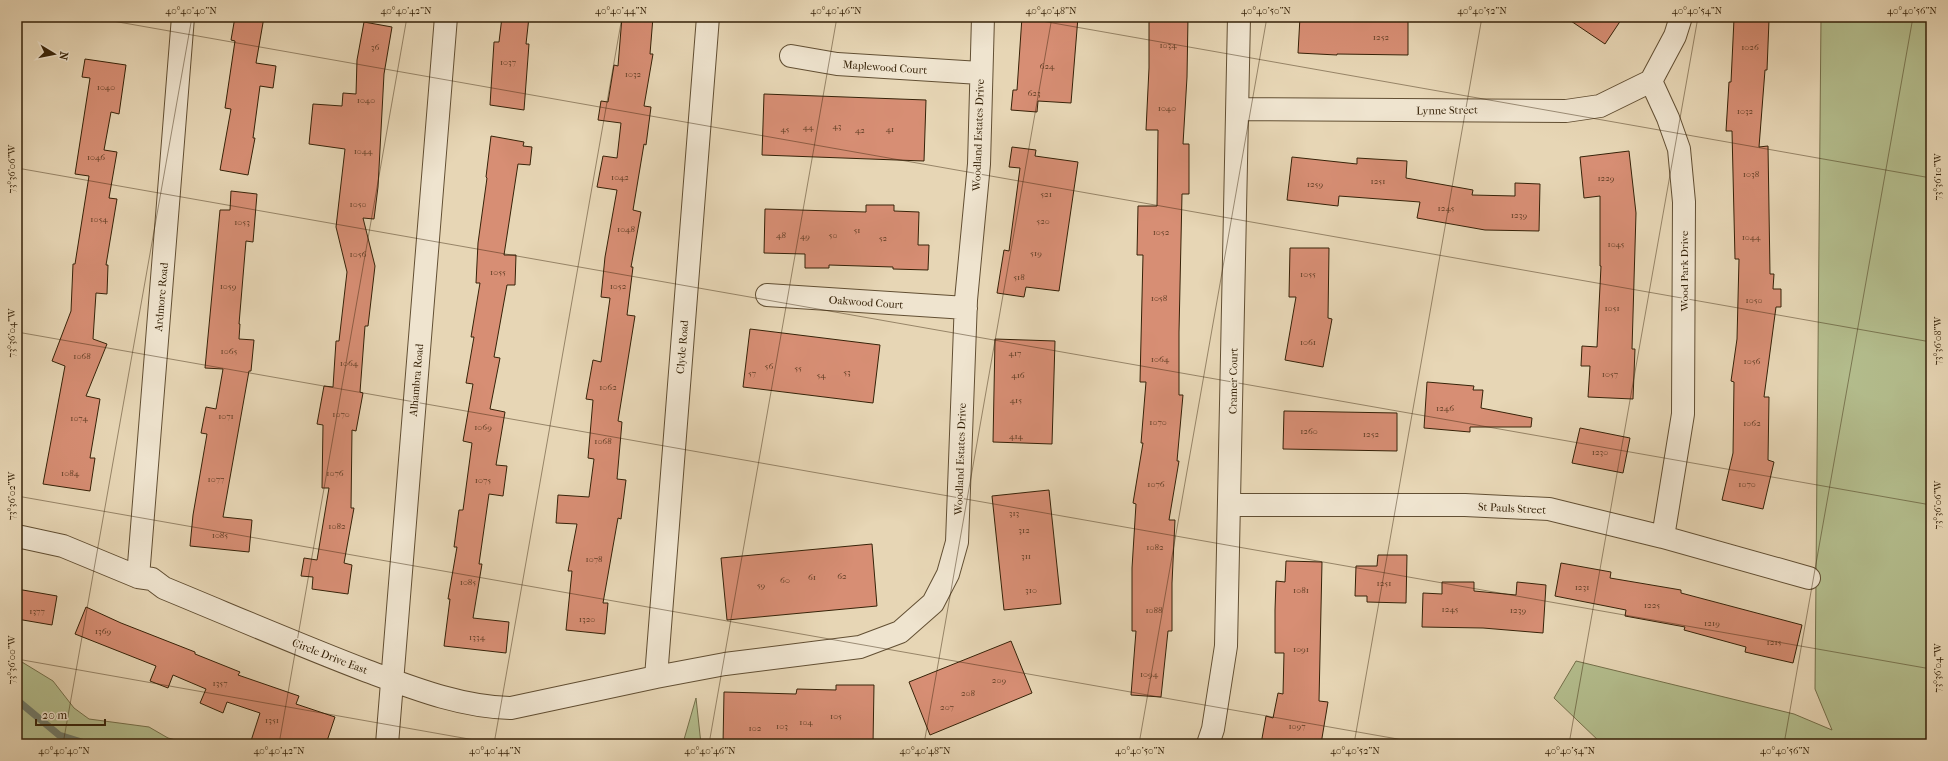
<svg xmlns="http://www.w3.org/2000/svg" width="1948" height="761" font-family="'IM FELL French Canon',serif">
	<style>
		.green { fill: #b4be8e; stroke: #75704b }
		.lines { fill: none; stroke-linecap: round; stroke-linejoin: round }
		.stream { stroke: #707d6d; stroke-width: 7 }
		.building { fill: #d78e74; stroke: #362208 }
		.minor-casing { stroke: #624f33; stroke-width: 24 }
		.minor { stroke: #efe4cf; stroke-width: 22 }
		.ticks { fill: none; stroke: #362208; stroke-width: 1; stroke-opacity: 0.45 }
		.labels { text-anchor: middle; stroke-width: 3; stroke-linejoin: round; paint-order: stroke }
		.number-label { font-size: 9px; fill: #5e3d23 }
		.street-label { font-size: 11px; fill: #362208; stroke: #efe4cf }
		.neatline { fill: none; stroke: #362208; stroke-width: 1.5 }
		.ticks-label { font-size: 10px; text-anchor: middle; fill: #362208 }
	</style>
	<rect width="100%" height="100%" fill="#e7d6b5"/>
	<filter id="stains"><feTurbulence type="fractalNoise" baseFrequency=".005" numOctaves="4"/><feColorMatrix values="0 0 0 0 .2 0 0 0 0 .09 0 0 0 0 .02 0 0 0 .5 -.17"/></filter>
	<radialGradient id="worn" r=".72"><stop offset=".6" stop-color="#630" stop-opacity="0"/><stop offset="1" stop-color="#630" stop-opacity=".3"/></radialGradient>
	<!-- green -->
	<path class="green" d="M1821,17h110v727h-329l-48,-46 22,-37 218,53 38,16 -17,-41z
		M17,659l36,22 21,27 15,11 60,8 19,11 23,6h-174z
		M696,698l5,46h-18v-1z"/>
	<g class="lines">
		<!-- stream -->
		<path class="stream" d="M17,700l42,35 29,9"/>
	</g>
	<!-- building -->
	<path class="building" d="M235,17h29l-8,46 20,3 -3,22 -13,-2 -7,52h2l-7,37 -28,-5 11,-61 -6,-1 10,-67 -4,-1z
		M502,17h27l-3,27h3l-5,66 -34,-5 4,-63h5z
		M622,17h31l-3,37h3l-9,52 7,1 -5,38 -2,-1 -11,66 8,2 -10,55h2l-6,48 8,1 -17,105 4,1 -5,57 9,1 -5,39 -3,-1 -15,85h5l-3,31 -39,-4 6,-59h-4l9,-47 -21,-1 2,-28 31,2 5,-38 -6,-1 5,-58 -7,-1 7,-39 8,2 9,-64 -9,-1 4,-40 12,-67 -20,-3 6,-31 14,2 4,-35 -23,-3 3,-19 7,1 6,-37 4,1z
		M1022,17h56l-7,86 -33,-2 -1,11 -26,-2 2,-20h4z
		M1149,17h39l-1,60 -4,67h6v50h-7l-3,138v63h4l-6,66h2l-10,59h6l-3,63v48h-4l-7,66 -30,-2 5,-64h-4v-63l4,-64 -3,-1 10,-60h-2l5,-61h-6l3,-127h-6l1,-49h19l1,-76h-12l3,-62z
		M1300,17h108v38l-71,-1v1l-39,-2z
		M1565,17h58l-18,27z
		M1734,19l35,1 -2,50h-2l-6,77 9,-1 2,128h4l-1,15h8v18h-5l-12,90h5l-1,63 6,2 -11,47 -41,-9 11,-47 1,-71 -3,-1 6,-42 2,-80h-4l-3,-128h-6l3,-49h2z
		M364,22l28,5 -8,47 -6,113 -4,32 -11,-1 12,48 -7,60h-3l-5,66 3,1 -7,38 -4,-1 -1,78h3l-10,55 8,2 -4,29 -36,-5 1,-12 -12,-1 3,-18 13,2 12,-72h-7l1,-63 -6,-1 7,-38 9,1 3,-46h3l8,-69 -11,-45 9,-78 -36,-5 4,-40 29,2 1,-13 13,1 1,-34z
		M85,59l41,6 -7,49 -8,-2 -7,38 13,2 -8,46 8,1 -11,66h2l-1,29 -11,-1 -3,46 14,5 -21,52 14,3 -10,59h5l-5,33 -47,-7 22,-118 -13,-5 19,-50 2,-47h2l14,-88 -14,-2 15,-96 -8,-1z
		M764,94l162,6 -2,61 -162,-6z
		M491,136l33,6 -1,4 9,1 -2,18 -12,-1 -14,91h12l-1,30h-8l-13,72 6,1 -10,51 15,3 -9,53 11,1 -4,30 -14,-2 -10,70h3l-9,54 36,4 -3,31 -62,-7 6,-47h-2l9,-52h-3l5,-37h4l9,-67 -9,-2 10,-57 -7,-1 8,-46h-3l9,-54h-4l2,-40 9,-65 -1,-1z
		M1012,147l24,3 -1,6 43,6 -19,129 -33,-4 -2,10 -27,-4 7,-43 5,1 11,-83 -11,-1z
		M1629,151l7,62 -4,136h3l-2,50 -45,-2 2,-31h-9l1,-20 15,1 4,-81h-1v-70l-16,2 -4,-41z
		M1292,157l65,7v-6l50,3 -1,17 67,12 -1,5 43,1v-13l25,1 -1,47 -54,-1 -68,-12 3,-16 -81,-6 -1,10 -51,-6z
		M231,191l26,3 -4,48 -7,-1 -7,83h1l-1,15 15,1 -3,31h-2l-26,146 29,3 -3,32 -59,-6 3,-31 14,-81 -6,-1 5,-26 10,2 7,-40 -18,-1 15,-158h10z
		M866,205h28v6l25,1 -1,33h11l-1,25 -35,-1v-2l-64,-2v3h-24v-14l-41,-1 1,-44 101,3z
		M1290,248h39l-1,70 4,1 -9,48 -38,-7 11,-63h-7z
		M750,329l130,16 -7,58 -130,-16z
		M995,339l60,2 -3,103 -59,-2z
		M1427,382l47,4 -1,4h10l-2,18 51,10 -1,9h-61v5l-46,-4z
		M1284,411l113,2v38l-114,-2z
		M1580,428l50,10 -7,35 -51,-10z
		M1049,490l12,114 -57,6 -12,-114z
		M872,544l5,62 -150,14 -6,-62z
		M1378,555h29l-1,48 -39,-1v-6h-12l1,-30h21z
		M1286,561l36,1 -3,139 9,1 -7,42h-60l5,-28 7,2 5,-25 5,1 1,-41h-9v-43l1,-29 9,1z
		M1561,563l50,9 -1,6 71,12v3l121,32 -9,38 -48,-11 1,-5 -62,-17 1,-3 -60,-11 1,-6 -71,-14z
		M1442,582h32v9l42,4 1,-13 29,3 -3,48 -60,-5 -61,-1 1,-34 19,1z
		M17,589l40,7 -5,29 -35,-6z
		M86,607l35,16 74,29v2l45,18 -2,3 61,21 -3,8 39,13 -9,27h-76l10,-31 -33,-11 -4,11 -23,-10 6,-14 -33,-14 -5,13 -18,-7 6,-15 -81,-32z
		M1011,641l21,52 -102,42 -21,-53z
		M836,685h38l-1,59h-150l1,-52 72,2 1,-5 39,1z"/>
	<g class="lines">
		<!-- minor casing -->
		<g class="minor-casing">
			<path id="minor" d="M791,56l46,8 143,9
				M1238,109l328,2 34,-5 51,-25
				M767,295l199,13
				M1230,505h235l84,4 114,28 146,41
				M17,536l46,10 75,31 14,2 12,9c68,28 135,57 203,83 46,17 94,36 144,37l145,-31 69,-13 135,-17 40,-15 33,-29 15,-29 9,-32 9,-242 13,-136 4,-147
				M1663,537l20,-123 1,-212 -5,-53 -11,-31 -17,-37 24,-45 6,-19
				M138,577l45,-560
				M656,677l52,-660
				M387,744l59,-727
				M1208,744l5,-15 13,-83 13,-629"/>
		</g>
		<!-- minor -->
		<use href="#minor" class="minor"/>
	</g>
	<!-- ticks -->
	<path class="ticks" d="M90,17l1841,325M1019,17l912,161M17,168l1914,337M17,332l1914,337M17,496l1409,248M17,659l480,85M63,744l129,-727M279,744l128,-727M494,744l128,-727M709,744l128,-727M924,744l128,-727M1139,744l128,-727M1354,744l128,-727M1569,744l129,-727M1784,744l129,-727"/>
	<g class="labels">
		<!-- number labels -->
		<g class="number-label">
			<text x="1381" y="40">1252</text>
			<text x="1168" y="48">1034</text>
			<text x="375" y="50">36</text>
			<text x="1750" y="50">1026</text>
			<text x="508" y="65">1037</text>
			<text x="1047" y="69">624</text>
			<text x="633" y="77">1032</text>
			<text x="106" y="90">1040</text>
			<text x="1034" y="96">623</text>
			<text x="366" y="103">1040</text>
			<text x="1167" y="111">1040</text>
			<text x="1745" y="114">1032</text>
			<text x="837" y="129">43</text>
			<text x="808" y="130">44</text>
			<text x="785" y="132">45</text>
			<text x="890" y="132">41</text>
			<text x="860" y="133">42</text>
			<text x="363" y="154">1044</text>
			<text x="96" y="160">1046</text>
			<text x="1751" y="177">1038</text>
			<text x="620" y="180">1042</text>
			<text x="1606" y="181">1229</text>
			<text x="1378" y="184">1251</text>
			<text x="1315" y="187">1259</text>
			<text x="1046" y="197">521</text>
			<text x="358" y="207">1050</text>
			<text x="1446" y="211">1245</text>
			<text x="1519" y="218">1239</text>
			<text x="99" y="222">1054</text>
			<text x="1043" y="224">520</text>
			<text x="242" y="225">1053</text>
			<text x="626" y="232">1048</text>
			<text x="857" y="233">51</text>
			<text x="1161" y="235">1052</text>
			<text x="781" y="238">48</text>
			<text x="833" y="238">50</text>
			<text x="805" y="239">49</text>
			<text x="1751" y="240">1044</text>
			<text x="883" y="241">52</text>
			<text x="1616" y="247">1045</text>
			<text x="1036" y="256">519</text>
			<text x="358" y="257">1056</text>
			<text x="498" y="275">1055</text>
			<text x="1308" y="277">1055</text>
			<text x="1019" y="280">518</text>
			<text x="228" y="289">1059</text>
			<text x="618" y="289">1052</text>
			<text x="1159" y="301">1058</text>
			<text x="1754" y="303">1050</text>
			<text x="1612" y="311">1051</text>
			<text x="1308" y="345">1061</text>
			<text x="229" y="354">1065</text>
			<text x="1015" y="356">417</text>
			<text x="82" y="359">1068</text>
			<text x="1160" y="362">1064</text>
			<text x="1752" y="364">1056</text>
			<text x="349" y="366">1064</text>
			<text x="769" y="369">56</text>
			<text x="798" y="371">55</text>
			<text x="847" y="375">53</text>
			<text x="752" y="376">57</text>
			<text x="1610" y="377">1057</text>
			<text x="821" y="378">54</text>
			<text x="1018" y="378">416</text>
			<text x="608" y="390">1062</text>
			<text x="1016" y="403">415</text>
			<text x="1445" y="411">1246</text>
			<text x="341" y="417">1070</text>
			<text x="226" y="419">1071</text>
			<text x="79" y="421">1074</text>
			<text x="1158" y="425">1070</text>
			<text x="1752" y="426">1062</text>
			<text x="483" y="430">1069</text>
			<text x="1309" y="434">1260</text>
			<text x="1371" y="437">1252</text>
			<text x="1016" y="439">414</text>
			<text x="603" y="444">1068</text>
			<text x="1600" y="455">1230</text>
			<text x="70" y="476">1084</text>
			<text x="335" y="476">1076</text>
			<text x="216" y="482">1077</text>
			<text x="483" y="483">1075</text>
			<text x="1156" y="487">1076</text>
			<text x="1747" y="487">1070</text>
			<text x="1014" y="516">313</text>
			<text x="337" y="529">1082</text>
			<text x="1024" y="533">312</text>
			<text x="220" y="538">1085</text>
			<text x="1155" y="550">1082</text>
			<text x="1026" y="559">311</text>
			<text x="594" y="562">1078</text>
			<text x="842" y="579">62</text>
			<text x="812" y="580">61</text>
			<text x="785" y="583">60</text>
			<text x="468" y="585">1085</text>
			<text x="1384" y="586">1251</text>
			<text x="761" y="588">59</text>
			<text x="1582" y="590">1231</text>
			<text x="1031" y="593">310</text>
			<text x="1301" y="593">1081</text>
			<text x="1652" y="608">1225</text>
			<text x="1450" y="612">1245</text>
			<text x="1154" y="613">1088</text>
			<text x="1518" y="613">1239</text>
			<text x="37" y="614">1377</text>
			<text x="587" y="622">1320</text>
			<text x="1712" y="626">1219</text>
			<text x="103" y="634">1369</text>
			<text x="477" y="640">1334</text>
			<text x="1774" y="645">1215</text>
			<text x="1301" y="652">1091</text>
			<text x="1149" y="677">1094</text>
			<text x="999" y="683">209</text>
			<text x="220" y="686">1357</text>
			<text x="968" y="696">208</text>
			<text x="947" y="710">207</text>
			<text x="836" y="719">105</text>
			<text x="272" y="723">1351</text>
			<text x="806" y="725">104</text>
			<text x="782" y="729">103</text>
			<text x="1297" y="729">1097</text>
			<text x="755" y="731">102</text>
		</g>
		<!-- street labels -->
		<g class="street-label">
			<text transform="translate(885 67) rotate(4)" y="4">Maplewood Court</text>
			<text transform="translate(1447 110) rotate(-1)" y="4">Lynne Street</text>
			<text transform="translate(978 135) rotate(-88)" y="4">Woodland Estates Drive</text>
			<text transform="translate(1684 271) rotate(-90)" y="4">Wood Park Drive</text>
			<text transform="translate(161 297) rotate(-85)" y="4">Ardmore Road</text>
			<text transform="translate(866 302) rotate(4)" y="4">Oakwood Court</text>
			<text transform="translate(682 347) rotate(-85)" y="4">Clyde Road</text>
			<text transform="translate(416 380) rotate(-85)" y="4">Alhambra Road</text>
			<text transform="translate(1233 381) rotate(-89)" y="4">Cramer Court</text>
			<text transform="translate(960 459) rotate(-88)" y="4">Woodland Estates Drive</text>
			<text transform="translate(1512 508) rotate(3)" y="4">St Pauls Street</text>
			<text transform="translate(330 656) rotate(21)" y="4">Circle Drive East</text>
		</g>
	</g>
	<!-- margin -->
	<rect width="1948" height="761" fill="none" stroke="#e7d6b5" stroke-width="44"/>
	<!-- north arrow -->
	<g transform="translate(54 54) rotate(100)" stroke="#efe4cf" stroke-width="3" paint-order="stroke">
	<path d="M0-3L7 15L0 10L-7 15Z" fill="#362208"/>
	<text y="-6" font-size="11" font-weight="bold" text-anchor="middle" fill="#362208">N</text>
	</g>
	<!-- scale -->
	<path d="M36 719v6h69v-6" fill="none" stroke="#362208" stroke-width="2"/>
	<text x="42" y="719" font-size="12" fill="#362208" stroke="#efe4cf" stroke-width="3" paint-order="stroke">20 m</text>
	<rect x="22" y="22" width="1904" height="717" class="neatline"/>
	<g class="ticks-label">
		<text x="191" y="14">40°40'40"N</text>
		<text x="406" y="14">40°40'42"N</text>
		<text x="621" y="14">40°40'44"N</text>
		<text x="836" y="14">40°40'46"N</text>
		<text x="1051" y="14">40°40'48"N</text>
		<text x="1266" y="14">40°40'50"N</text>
		<text x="1482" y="14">40°40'52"N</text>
		<text x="1697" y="14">40°40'54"N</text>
		<text x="1912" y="14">40°40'56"N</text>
		<text transform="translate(11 169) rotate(-90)" y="4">73°36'06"W</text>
		<text transform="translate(1937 177) rotate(-90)" y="4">73°36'10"W</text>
		<text transform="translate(11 333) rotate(-90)" y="4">73°36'04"W</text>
		<text transform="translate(1937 341) rotate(-90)" y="4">73°36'08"W</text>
		<text transform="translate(11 496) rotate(-90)" y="4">73°36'02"W</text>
		<text transform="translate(1937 505) rotate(-90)" y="4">73°36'06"W</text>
		<text transform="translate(11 660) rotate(-90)" y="4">73°36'00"W</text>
		<text transform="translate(1937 668) rotate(-90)" y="4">73°36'04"W</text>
		<text x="64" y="754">40°40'40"N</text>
		<text x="279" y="754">40°40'42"N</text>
		<text x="495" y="754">40°40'44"N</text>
		<text x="710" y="754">40°40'46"N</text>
		<text x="925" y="754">40°40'48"N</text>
		<text x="1140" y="754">40°40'50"N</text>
		<text x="1355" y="754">40°40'52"N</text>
		<text x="1570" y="754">40°40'54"N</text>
		<text x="1785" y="754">40°40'56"N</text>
	</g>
	<rect width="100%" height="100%" filter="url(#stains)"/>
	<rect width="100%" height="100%" fill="url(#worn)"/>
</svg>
